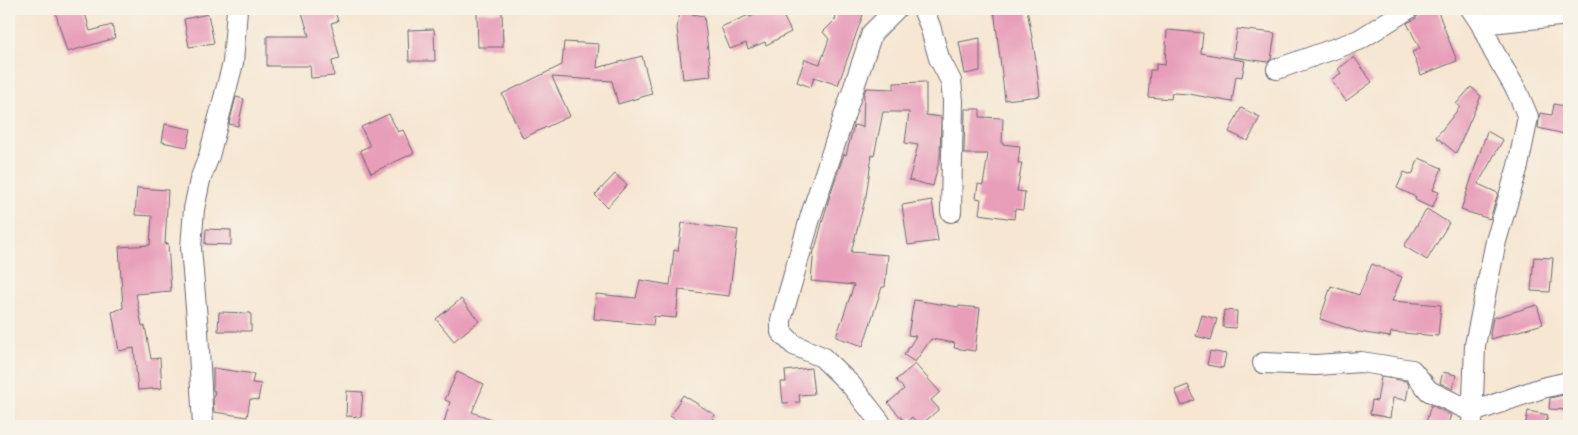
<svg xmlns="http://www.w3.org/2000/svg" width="1578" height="435" font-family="'Shantell Sans',sans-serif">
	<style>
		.building { fill: #e89db9 }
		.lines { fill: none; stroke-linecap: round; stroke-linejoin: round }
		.street-casing { stroke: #6c6770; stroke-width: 22 }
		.street { stroke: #fff; stroke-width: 20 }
	</style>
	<rect width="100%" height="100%" fill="#f7f3e8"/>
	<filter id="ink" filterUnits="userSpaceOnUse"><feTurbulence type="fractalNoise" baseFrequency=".02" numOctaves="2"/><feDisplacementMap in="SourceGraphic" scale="10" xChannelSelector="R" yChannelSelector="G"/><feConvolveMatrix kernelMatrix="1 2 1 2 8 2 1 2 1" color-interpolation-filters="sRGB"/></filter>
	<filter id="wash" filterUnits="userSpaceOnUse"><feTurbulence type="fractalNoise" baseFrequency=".0096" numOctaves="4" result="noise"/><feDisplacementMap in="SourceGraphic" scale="20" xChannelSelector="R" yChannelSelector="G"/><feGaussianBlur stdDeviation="1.12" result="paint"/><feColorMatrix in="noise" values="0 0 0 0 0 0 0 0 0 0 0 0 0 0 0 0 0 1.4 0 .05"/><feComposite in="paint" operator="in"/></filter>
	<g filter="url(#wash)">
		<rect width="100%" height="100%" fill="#f6e6d2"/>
		<g id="blocks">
			<!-- building -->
			<path class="building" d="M63,9h21l6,22 22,-6 3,13 -48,14 -12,-41z
				M301,9h33l4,12 -7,2 9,36 -8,2 2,15 -23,2 -1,-12h-43v-30h42z
				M767,9h13l11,23 -25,13 -1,-3 -17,7 -2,-6 -16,6 -9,-22 28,-12 1,2z
				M837,9h28l-27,76 -24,-8 -3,10 -14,-5 8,-23 15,5 9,-25 -6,-7 12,-12z
				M994,9h33l9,52 4,35 -35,4z
				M1423,9h14l20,52 -36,14 -9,-23 8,-3 -13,-26 8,-4 3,-4 2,-5z
				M477,12h25l1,35h-25z
				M680,12l24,4 7,60 -28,3 -6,-51z
				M208,14l6,29 -25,4 -5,-28z
				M434,29l1,32h-26l-1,-31z
				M1237,29l38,4 -4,26 -3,3 -35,-5z
				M1167,30l36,3 -2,20 44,8 -3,16 -6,-1 -4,26 -43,-8 -17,-1 -1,6 -23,-2 2,-27h6v-6l9,1z
				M980,38v33l-15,3 -6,-32z
				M564,42l35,2 -2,24 45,-12 10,38 -34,10 -6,-23 -60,-4 18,39 -47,22 -21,-44 60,-29z
				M1354,57l18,25 -26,19 -15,-21 10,-7 -3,-4z
				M926,82v33l15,2 -1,41 -7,28 -24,-6 9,-35 -13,-2 4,-31h-26l-9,44 -2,-1 -6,41 -15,56 37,3 -3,32h-3l-19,59 -27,-9 18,-52 -43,-4 3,-32h1l14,-51 15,-44 2,1 8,-30 9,2 1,-33 2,-6 28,1v-6z
				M1471,87l10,9 -25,57 -20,-16 24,-30 -4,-3z
				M236,97l8,2 -6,27 -9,-2z
				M1554,104l15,3v28l-31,-7 2,-15 12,2z
				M1241,108l19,9 -12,24 -19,-9z
				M965,109h15v8l23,1 -1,26 18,2 -2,17h4l-5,28 8,1 -2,18 -8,-1 -1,10 -35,-5 2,-15 -5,-1 2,-14 5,1 5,-31h-24z
				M389,114l9,18 5,-2 11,23 -43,20 -11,-23 10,-4 -9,-19z
				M165,124l26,5 -4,18 -25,-5z
				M1487,131l16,9 -25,44 20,9 -8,26 -29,-9z
				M1419,158l23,10 -9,22 6,2 -7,16 -17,-8 1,-3 -19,-9 7,-16 8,3z
				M615,174l12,11 -20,22 -12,-12z
				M137,188l31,2 -3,54 3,-1 3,48 -35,3 6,32h3l6,33 9,-1 2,30 -24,2 -4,-42 -15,3 -7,-39 11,-4 -4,-61 31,-2 2,-29 -17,-1z
				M932,200l6,41 -30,4 -6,-40z
				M1427,209l22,14 -22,37 -23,-14z
				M682,223l56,7 -9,66 -50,-6 -3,28 -22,-2 -1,9 -59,-6 2,-25 40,4 4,-18 30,5 4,-35 4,1z
				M206,229l25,1v15l-26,-1z
				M1534,257l19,1 -3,34 -19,-1z
				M1372,264l30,13 -10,24 49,4 -3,31 -47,-4 -1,5 -31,-5 -39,-13 11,-33 28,9z
				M461,299l18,22 -25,20 -18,-22z
				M914,300l45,7v-1l21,2 -5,43 -21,-3 1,-5 -24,-4 -16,23 -11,-7 12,-19 -8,-1z
				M1537,305l6,19 -52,15 -1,-6 3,-15z
				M1224,310l13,1 -1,17 -13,-1z
				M219,312l32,1v18h-33z
				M1202,315l15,4 -6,21 -15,-4z
				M1210,351l16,3 -3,14 -16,-3z
				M915,364l25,28 -9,8 8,9 -19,17 -8,-9 -6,6 -18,-20 16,-14 -8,-9z
				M213,368l41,6 -2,9 9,1 -3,16 -8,-1 -3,18 -33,-5 -1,-13 2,-8h-2z
				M811,368l3,26 -15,1 1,7 -17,1 -2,-21h5l-1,-11z
				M457,372l27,12 -12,28 34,12v2h-63l7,-24 -5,-2z
				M1443,372l13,3 -3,14 -13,-6z
				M1381,377l25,4 3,4 -3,15 -13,-2 -3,20 -20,-4 2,-14 5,1z
				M1188,385l7,15 -13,6 -7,-16z
				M347,391l16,1 -2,25 -15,-1z
				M1568,394l-1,16 -18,-1 1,-11z
				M683,395l32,20 -7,11h-22l-16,-10z
				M1431,405l20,10 -4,11h-22z
				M1528,411l20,4 -3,11h-20z"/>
		</g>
	</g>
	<g filter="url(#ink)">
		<use href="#blocks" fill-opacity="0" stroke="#6c6770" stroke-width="1"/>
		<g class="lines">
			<!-- street casing -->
			<g class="street-casing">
				<path id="street" d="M923,9l7,17 9,32 12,23 2,20 -2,111
					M1471,9l10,15 13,28 23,39 11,26 -10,49 -22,75 -21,104 -3,81
					M1481,24l88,-9
					M1277,69l82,-29 49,-31
					M1263,363l53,2 45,-3 51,8 17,21 44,21 69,-24 27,-6
					M203,426l-5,-95 -7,-83 3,-39 6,-29 9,-24 24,-93 4,-54
					M881,426l-1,-4 -29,-37 -29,-28 -28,-12 -13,-13v-12l30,-105 61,-182 24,-24"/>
			</g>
			<!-- street -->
			<use href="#street" class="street"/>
		</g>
	</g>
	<!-- margin -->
	<rect width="1578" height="435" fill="none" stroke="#f7f3e8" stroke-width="30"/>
</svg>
